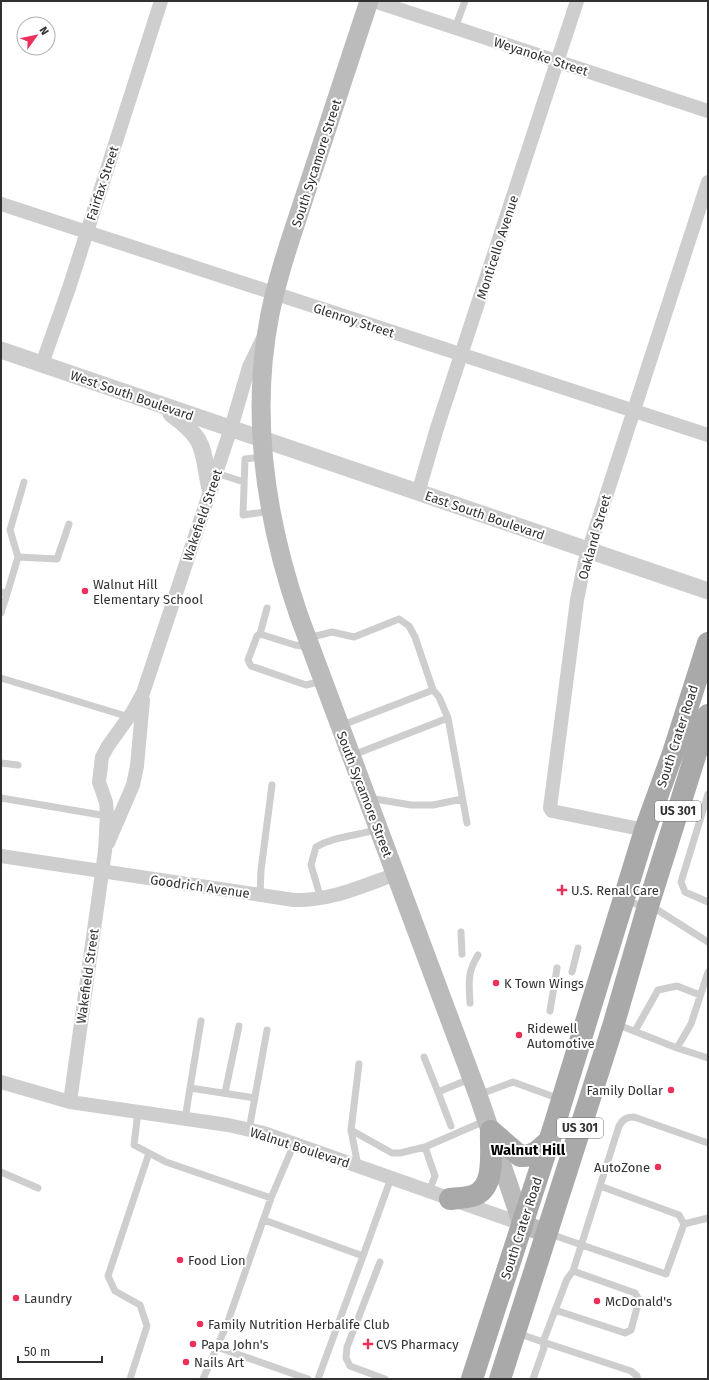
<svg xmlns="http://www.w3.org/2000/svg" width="709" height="1380" font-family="'Fira Sans',sans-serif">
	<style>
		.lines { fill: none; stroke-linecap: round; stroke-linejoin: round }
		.service { stroke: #cecece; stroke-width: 7 }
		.minor { stroke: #cecece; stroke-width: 14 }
		.tertiary { stroke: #cecece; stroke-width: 17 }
		.secondary { stroke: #bbb; stroke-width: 19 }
		.primary { stroke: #a9a9a9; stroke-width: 22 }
		.poi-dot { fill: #ec305b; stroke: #fff; stroke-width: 1.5 }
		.labels { text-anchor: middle; stroke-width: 4; stroke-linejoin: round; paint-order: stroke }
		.shield { fill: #fff; stroke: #6f6f6f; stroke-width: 1 }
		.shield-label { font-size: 12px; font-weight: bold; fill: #313131 }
		.street-label { font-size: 13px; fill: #313131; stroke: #fff }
		.poi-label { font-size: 13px; fill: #313131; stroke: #fff; text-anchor: start }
		.quarter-label { font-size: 15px; font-weight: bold; fill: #000; stroke: #fff }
	</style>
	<rect width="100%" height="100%" fill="#fff"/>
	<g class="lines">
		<!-- service -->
		<path class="service" d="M455,28l10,-27
			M264,457l-19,2 -2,56 28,-4
			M216,473l28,9
			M18,557l-8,-27 14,-48
			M1,592l6,2 -6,19
			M7,594l11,-37 39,2 12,-35
			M260,634l7,-26
			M308,638l24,-6 22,5 45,-18 10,7 6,11 18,53 6,7 9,21
			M309,647l-14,-2 -35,-11 -3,2 -9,24 3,6 55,19 16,-4
			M1,678l128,39
			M340,726l93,-36
			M353,755l95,-37 19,105
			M1,763l17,2
			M708,794l-27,88 4,10 23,10
			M1,798l106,18
			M369,798l42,7h22l29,-6
			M260,895l1,-25 11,-85
			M321,899l-10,-34 5,-18c19,-11 41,-11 62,-18
			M625,901l31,8 52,33
			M461,932l1,22
			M572,972l6,-24
			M470,1003c-1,-21 -3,-30 8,-48
			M550,1011l7,-43
			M201,1021l-11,67 65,10
			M616,1024l61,24 14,-24 17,-52
			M635,1031l23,-41 19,-4 23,9
			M677,1048l31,10
			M424,1057l14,35
			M225,1093l14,-67
			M478,1095l35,-13 47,17
			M138,1112l-4,33 32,17 105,36
			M185,1119l5,-31
			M451,1126l-13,-34 34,-14
			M249,1130l18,-100
			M351,1130l41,23h8l25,-6
			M358,1166l-7,-36 8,-66
			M1,1172l37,16
			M600,1186l79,29 5,9
			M429,1191l6,-15 -10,-29 62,-27
			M264,1220l99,36 28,-78
			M550,1234l116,40 18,-50 24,-6
			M380,1262l-33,85 -1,11 4,8 35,13
			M555,1310l70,23 6,-3 8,-30 -4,-7 -62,-22
			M517,1333l26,9 1,6 -11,31
			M217,1347l91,32
			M130,1379l17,-53 -7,-21 -25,-14 -7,-15 41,-123
			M203,1379l24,-55 44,-126 23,-54
			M318,1379l45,-123
			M638,1379l-1,-3 -6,-5 -88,-29 24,-63 6,-8 46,-145c4,-7 8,-9 15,-9l74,26"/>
		<!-- minor -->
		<path class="minor" d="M374,1l334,110
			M1,204l707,231
			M42,364l27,-76 92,-287
			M418,493l19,-65 140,-427
			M645,830l-93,-19 -2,-3 27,-208 8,-39 123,-379
			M108,843l25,-58 4,-19 6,-66
			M1,856l293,44c37,1 68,-14 102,-26
			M1,1082l69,20 158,23 36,8 258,91
			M70,1102l35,-251 2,-37 -1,-12 -7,-20 3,-25 6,-11 25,-35 10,-18 88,-265 18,-61 13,-27"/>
		<!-- tertiary -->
		<path class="tertiary" d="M1,350l707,241
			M171,414c37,27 30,34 39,75"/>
		<!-- secondary -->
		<path class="secondary" d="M369,1c-20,61 -40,121 -60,182 -14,43 -30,87 -39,131 -20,101 -4,206 29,302l179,479 44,129 24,9"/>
		<!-- primary -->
		<path class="primary" d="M491,1131l29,25c14,1 20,-7 30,-16
			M450,1199c7,-1 15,-1 22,-3 25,-7 18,-45 19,-65
			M472,1379l83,-256 90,-293 28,-77 35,-110
			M500,1379l114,-356 34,-117 60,-191"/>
	</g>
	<!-- markers -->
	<g class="poi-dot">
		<circle cx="85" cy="591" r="4"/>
		<path d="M560 884h4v4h4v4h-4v4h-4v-4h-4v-4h4z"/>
		<circle cx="496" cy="983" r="4"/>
		<circle cx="519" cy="1035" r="4"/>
		<circle cx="671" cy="1090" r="4"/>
		<circle cx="658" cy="1167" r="4"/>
		<circle cx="180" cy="1260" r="4"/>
		<circle cx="16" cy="1298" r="4"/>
		<circle cx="597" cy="1301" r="4"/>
		<circle cx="200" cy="1324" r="4"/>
		<circle cx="193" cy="1344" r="4"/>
		<path d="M366 1338h4v4h4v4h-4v4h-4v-4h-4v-4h4z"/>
		<circle cx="186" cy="1362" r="4"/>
	</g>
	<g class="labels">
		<!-- shield labels -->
		<g class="shield">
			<rect x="655" y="801" width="46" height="20" rx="3"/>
			<rect x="557" y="1118" width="46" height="20" rx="3"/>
		</g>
		<g class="shield-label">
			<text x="678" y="815">US 301</text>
			<text x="580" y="1132">US 301</text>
		</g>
		<!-- street labels -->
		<g class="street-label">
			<text transform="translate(541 56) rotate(18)" y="5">Weyanoke Street</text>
			<text transform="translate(316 163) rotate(-72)" y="5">South Sycamore Street</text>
			<text transform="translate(102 183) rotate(-72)" y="5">Fairfax Street</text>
			<text transform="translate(497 247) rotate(-72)" y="5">Monticello Avenue</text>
			<text transform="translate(354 320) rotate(18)" y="5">Glenroy Street</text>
			<text transform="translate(132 395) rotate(19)" y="5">West South Boulevard</text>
			<text transform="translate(202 515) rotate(-71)" y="5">Wakefield Street</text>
			<text transform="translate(485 515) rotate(19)" y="5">East South Boulevard</text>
			<text transform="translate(594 537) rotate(-74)" y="5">Oakland Street</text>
			<text transform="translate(677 736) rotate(-72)" y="5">South Crater Road</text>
			<text transform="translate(365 794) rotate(69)" y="5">South Sycamore Street</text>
			<text transform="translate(200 886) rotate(8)" y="5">Goodrich Avenue</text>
			<text transform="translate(87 976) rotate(-82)" y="5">Wakefield Street</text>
			<text transform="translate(300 1147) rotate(18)" y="5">Walnut Boulevard</text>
			<text transform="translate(521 1228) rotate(-72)" y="5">South Crater Road</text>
		</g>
		<!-- poi labels -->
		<g class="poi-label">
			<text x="93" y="589">Walnut Hill<tspan x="93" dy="15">Elementary School</tspan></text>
			<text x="571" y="895">U.S. Renal Care</text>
			<text x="504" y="988">K Town Wings</text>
			<text x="527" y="1033">Ridewell<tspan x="527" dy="15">Automotive</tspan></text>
			<text x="663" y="1095" text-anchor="end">Family Dollar</text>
			<text x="650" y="1172" text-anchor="end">AutoZone</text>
			<text x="188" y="1265">Food Lion</text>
			<text x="24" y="1303">Laundry</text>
			<text x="605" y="1306">McDonald's</text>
			<text x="208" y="1329">Family Nutrition Herbalife Club</text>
			<text x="201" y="1349">Papa John's</text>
			<text x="376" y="1349">CVS Pharmacy</text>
			<text x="194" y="1367">Nails Art</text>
		</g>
		<!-- quarter labels -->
		<g class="quarter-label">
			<text x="528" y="1155">Walnut Hill</text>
		</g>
	</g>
	<!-- border -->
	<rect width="709" height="1380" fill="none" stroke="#313131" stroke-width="4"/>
	<!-- north arrow -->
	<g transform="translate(36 36) rotate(57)"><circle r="19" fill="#ffffff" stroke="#adadad"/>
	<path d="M0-3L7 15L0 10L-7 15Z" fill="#ec305b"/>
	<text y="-6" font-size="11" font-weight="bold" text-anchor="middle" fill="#313131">N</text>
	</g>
	<!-- scale -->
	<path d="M18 1356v6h84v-6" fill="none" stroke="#313131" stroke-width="2"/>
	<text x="24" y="1356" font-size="12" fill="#313131" stroke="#ffffff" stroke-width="3" paint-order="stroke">50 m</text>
</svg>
